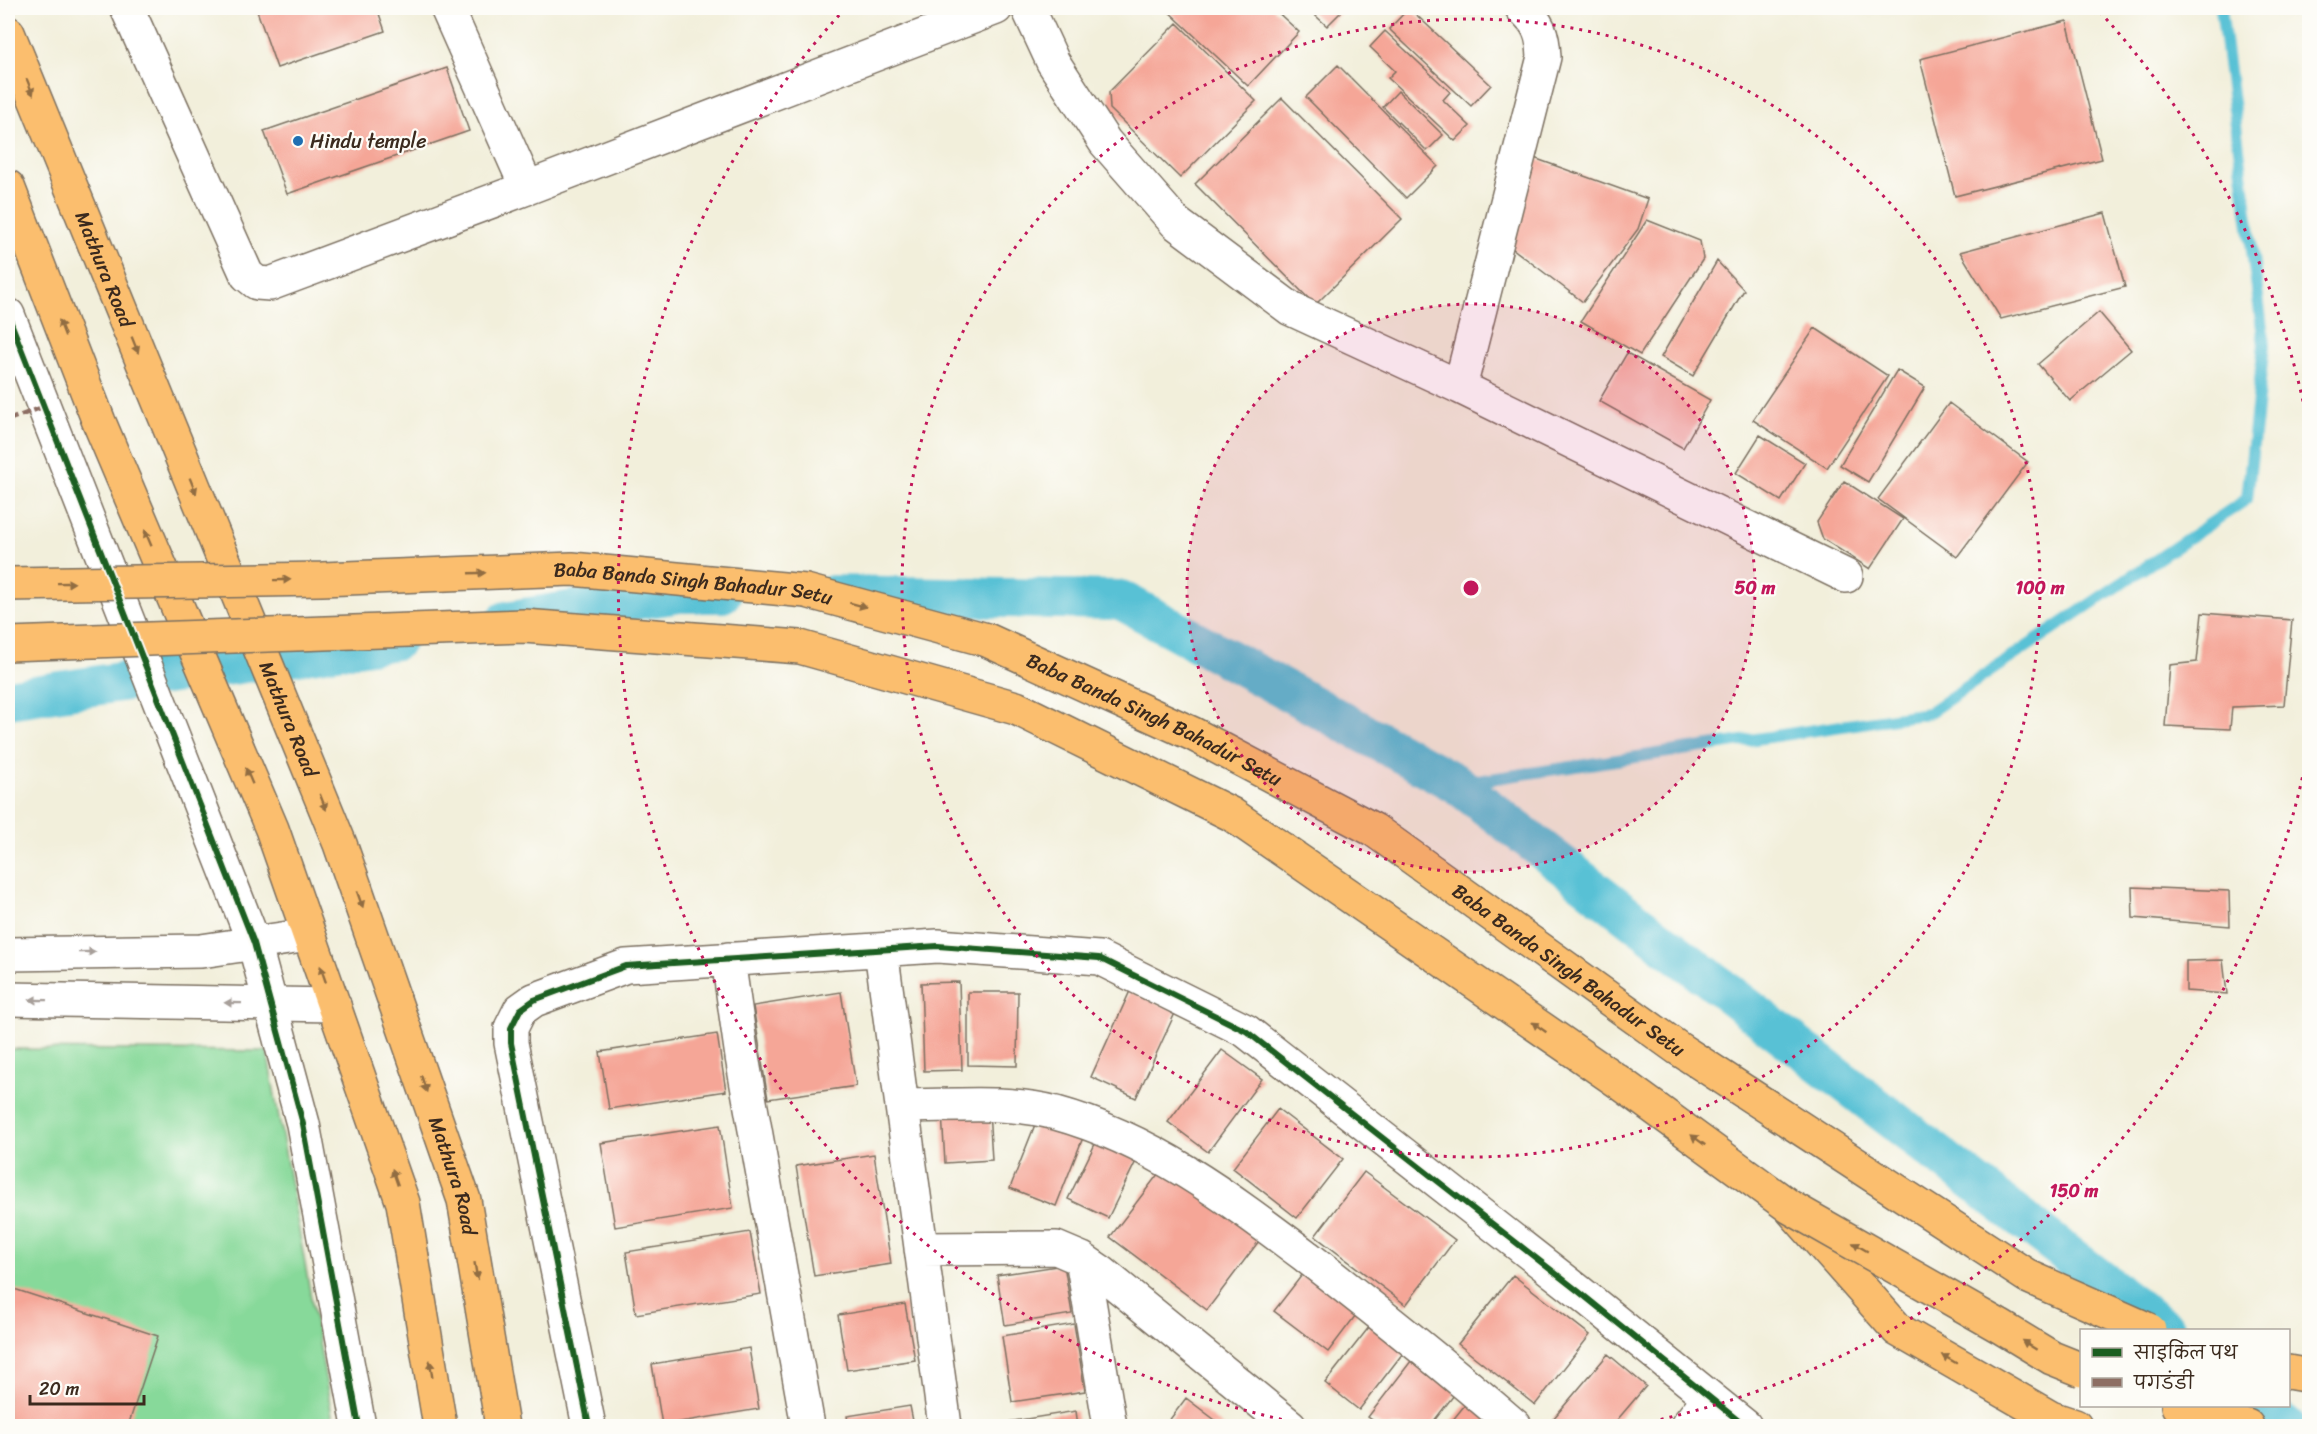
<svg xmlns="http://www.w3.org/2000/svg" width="2317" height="1434" font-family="Sriracha,'Playpen Sans Deva',sans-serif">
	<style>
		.green { fill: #87d99a; stroke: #61825c; stroke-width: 1.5 }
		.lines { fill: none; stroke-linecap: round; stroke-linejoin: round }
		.stream { stroke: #58c1d5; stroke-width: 12 }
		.canal { stroke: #58c1d5; stroke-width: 40 }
		.building { fill: #f5a697 }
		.minor-casing { stroke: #7b6f60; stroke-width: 36 }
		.tertiary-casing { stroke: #7b6f60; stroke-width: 36 }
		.primary-casing { stroke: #7b6f60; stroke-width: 36 }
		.trunk-casing { stroke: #7b6f60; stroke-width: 36 }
		.minor { stroke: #fff; stroke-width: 33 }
		.tertiary { stroke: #fff; stroke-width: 33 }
		.primary { stroke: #fbbe6e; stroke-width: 33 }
		.trunk { stroke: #fbbe6e; stroke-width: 33 }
		.trunk-bridge-casing { stroke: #7b6f60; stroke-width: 36; stroke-linecap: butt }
		.trunk-bridge { stroke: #fbbe6e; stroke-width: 33 }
		.quiet { stroke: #8d6e63; stroke-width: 4.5; stroke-dasharray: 9 4.5; stroke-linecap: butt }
		.cycleway-casing { stroke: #fdfcf7; stroke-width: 10 }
		.cycleway { stroke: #1b5e20; stroke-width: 6 }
		.oneway { fill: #916d42 }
		.oneway2 { fill: #a79f9a }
		.ring { fill: none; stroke: #c2185b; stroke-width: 3; stroke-dasharray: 3 6 }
		.poi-dot { fill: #1f6fb2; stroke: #fdfcf7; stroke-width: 2 }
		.labels { text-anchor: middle; stroke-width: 4.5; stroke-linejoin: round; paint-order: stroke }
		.poi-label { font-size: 20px; fill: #3b2a1e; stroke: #fdfcf7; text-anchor: start }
		.street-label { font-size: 20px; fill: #3b2a1e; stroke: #fdfcf7 }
		.centre { fill: #c2185b; stroke: #fdfcf7; stroke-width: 3 }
		.ring-label { font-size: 18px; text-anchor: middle; font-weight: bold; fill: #c2185b; stroke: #fdfcf7; stroke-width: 4.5; stroke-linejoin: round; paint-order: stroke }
	</style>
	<rect width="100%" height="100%" fill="#fdfcf7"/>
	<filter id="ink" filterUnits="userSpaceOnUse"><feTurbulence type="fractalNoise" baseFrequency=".0167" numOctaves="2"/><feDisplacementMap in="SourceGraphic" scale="12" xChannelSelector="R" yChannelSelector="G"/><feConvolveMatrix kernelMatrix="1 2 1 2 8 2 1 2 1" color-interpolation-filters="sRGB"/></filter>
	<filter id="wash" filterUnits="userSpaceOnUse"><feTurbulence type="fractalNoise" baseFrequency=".008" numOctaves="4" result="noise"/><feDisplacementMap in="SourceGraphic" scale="24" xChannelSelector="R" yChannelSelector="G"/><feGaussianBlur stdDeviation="1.35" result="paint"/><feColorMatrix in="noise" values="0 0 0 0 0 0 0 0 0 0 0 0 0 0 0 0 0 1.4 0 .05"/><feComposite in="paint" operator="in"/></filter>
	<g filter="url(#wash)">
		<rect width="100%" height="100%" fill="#f2efdb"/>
		<!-- green -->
		<path class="green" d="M8,1049l259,2 67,375h-326z"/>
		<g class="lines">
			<!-- stream -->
			<path class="stream" d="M1457,784l471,-71 319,-214 17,-155 -43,-336"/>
			<!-- canal -->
			<path class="canal" d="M833,595l288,5 336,184 709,546
				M506,621l173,-28h43
				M8,699l388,-59
				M2260,1406l26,20"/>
		</g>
		<g id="blocks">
			<!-- building -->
			<path class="building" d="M256,8h121l8,23 -108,37z
				M493,8h19l-17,6z
				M1165,8h108l26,24 -51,54z
				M1307,8h38l-18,18z
				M1409,8l82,77 -20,21 -82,-77z
				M2067,21l35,138 -147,37 -35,-137z
				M1177,23l79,78 -76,77 -70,-69 -1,-17z
				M1385,31l65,61 -7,8 27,26 -15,15 -67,-63 7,-7 -25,-24z
				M1338,65l100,101 -32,32 -100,-101z
				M447,68l22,63 -182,63 -23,-63z
				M1398,91l45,44 -16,16 -44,-44z
				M1282,98l120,121 -87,86 -120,-121z
				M1534,158l114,41 -10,30 -55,73 -79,-60z
				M2105,213l20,74 -124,32 -41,-67z
				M1647,220l53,21 3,18 -63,96 -59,-34z
				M1717,261l27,29 -51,86 -32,-19z
				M2099,312l32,38 -61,51 -32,-37z
				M1815,328l73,48 -61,92 -74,-48z
				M1627,353l83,47 -27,48 -84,-47z
				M1897,370l28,17 -57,95 -28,-17z
				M1949,403l79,59 -71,95 -79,-58z
				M1760,435l45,28 -24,38 -45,-28z
				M1844,481l59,38 -33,50 -47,-30 -6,-17z
				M2202,613l90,7 -8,85 -52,2 -2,22 -65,-3 5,-61 27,-3z
				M2132,887l97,4 1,35 -97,-8z
				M2223,960l4,34 -41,-3v-30z
				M959,982l3,88 -38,1 -3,-88z
				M1130,991l46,20 -40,87 -45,-21z
				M841,992l15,94 -88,13 -15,-93z
				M968,992h50l-1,74 -49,-1z
				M717,1034l9,57 -117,18 -9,-57z
				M1222,1050l40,29 -54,73 -40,-30z
				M1278,1109l65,50 -46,59 -64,-50z
				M989,1110l3,50 -47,3 -3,-50z
				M1038,1117l46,18 -28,71 -46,-18z
				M720,1125l13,83 -118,19 -14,-84z
				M1100,1134l40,19 -32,65 -40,-19z
				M874,1154l17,110 -77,12 -18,-110z
				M1165,1165l97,72 -55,73 -97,-73z
				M1364,1172l91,68 -49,65 -91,-69z
				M750,1232l11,62 -125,20 -10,-62z
				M1064,1265l8,49 -67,11 -8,-50z
				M1309,1266l53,41 -34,45 -54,-41z
				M1513,1275l77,60 -55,70 -77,-61z
				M8,1287l150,49 -30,90h-120z
				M905,1304l10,56 -68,10 -9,-55z
				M1377,1317l33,27 -51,66 -34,-27z
				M1074,1324l11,67 -73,11 -10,-66z
				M749,1348l10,61 -97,16 -10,-61z
				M1418,1352l43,34 -31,40h-49l-13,-9z
				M1608,1354l38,32 -34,40h-50l-9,-7z
				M1186,1398l37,28h-58z
				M1468,1401l33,25h-53z
				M910,1406l4,20h-65l-2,-10z
				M1076,1411l2,15h-77v-3z"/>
		</g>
	</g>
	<g filter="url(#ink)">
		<use href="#blocks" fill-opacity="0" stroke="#7b6f60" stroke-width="1.5"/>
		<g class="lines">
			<!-- minor casing -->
			<g class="minor-casing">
				<path id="minor" d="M127,8l120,267 10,8 13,1 257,-96 469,-180
					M447,8l80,180
					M1028,8l25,54 52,80 71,81 115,86 169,78 386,189
					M8,315l246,628 49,181 56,302
					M1460,387l84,-330c-1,-23 -5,-34 -22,-49
					M881,950l64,476
					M728,959l14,98 66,369
					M902,1106c51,0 105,-6 154,7 95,26 174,86 251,144 71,55 141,111 208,169
					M921,1249l135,-1 26,11 19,13 189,154
					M1082,1259l28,167
					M589,1426l-78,-383v-15l9,-18 14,-10 92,-34 312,-20 161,12 147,73 332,260 167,135
					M1687,1426l22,-28"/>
			</g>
			<!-- tertiary casing -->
			<g class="tertiary-casing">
				<path id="tertiary" d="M8,954l193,-3 108,-16
					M8,999l326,6"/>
			</g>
			<!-- primary casing -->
			<g class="primary-casing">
				<g id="primary">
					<path id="s1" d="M8,33l332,811 124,356 38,226"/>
					<path d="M8,187l91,235 173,407 131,374 37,223"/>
				</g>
			</g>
			<!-- trunk casing -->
			<g class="trunk-casing">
				<path id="trunk" d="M1792,1210l106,120 153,88 24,8
					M2288,1372l22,4
					M2178,1406l69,20"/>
			</g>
			<!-- minor -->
			<use href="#minor" class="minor"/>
			<!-- tertiary -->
			<use href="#tertiary" class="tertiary"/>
			<!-- primary -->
			<use href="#primary" class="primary"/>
			<!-- trunk -->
			<use href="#trunk" class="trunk"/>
			<!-- trunk-bridge casing -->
			<g class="trunk-bridge-casing">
				<g id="trunk-bridge">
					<path id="s2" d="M8,584l314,-5 250,-10 234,22 181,49 206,94 181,96 305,219 350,228 120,53"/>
					<path d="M8,644l516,-18 276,21 216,61 215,106 388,268 171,125 211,120 51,31 30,12"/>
				</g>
			</g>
			<!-- trunk-bridge -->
			<use href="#trunk-bridge" class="trunk-bridge"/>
			<!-- quiet -->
			<path class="quiet" d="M8,420l35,-13"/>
			<!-- cycleway casing -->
			<g class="cycleway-casing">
				<path id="cycleway" d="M8,315l246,628 49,181 56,302
					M589,1426l-78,-383v-15l9,-18 14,-10 92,-34 312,-20 161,12 147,73 332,260 167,135"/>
			</g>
			<!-- cycleway -->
			<use href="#cycleway" class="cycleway"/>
		</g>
		<!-- one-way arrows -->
		<defs><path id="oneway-solid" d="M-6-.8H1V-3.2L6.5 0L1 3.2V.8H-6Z" transform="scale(1.5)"/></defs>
		<g class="oneway">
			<use href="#oneway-solid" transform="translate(30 87) rotate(68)"/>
			<use href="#oneway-solid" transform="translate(62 328) rotate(-111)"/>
			<use href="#oneway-solid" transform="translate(135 345) rotate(68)"/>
			<use href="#oneway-solid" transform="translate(193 486) rotate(68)"/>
			<use href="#oneway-solid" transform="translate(148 538) rotate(-113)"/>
			<use href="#oneway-solid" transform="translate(477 573) rotate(-2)"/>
			<use href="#oneway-solid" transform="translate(282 580) rotate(-1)"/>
			<use href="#oneway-solid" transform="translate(66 583) rotate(-1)"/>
			<use href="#oneway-solid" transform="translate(858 605) rotate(15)"/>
			<use href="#oneway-solid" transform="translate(249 776) rotate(-113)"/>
			<use href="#oneway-solid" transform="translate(323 802) rotate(68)"/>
			<use href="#oneway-solid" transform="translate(360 900) rotate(71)"/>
			<use href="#oneway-solid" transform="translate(323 974) rotate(-109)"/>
			<use href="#oneway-solid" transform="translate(1539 1027) rotate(-145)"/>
			<use href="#oneway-solid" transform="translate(424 1084) rotate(71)"/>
			<use href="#oneway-solid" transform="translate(1698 1140) rotate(-144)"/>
			<use href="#oneway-solid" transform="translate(395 1177) rotate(-109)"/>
			<use href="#oneway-solid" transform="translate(1860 1247) rotate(-150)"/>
			<use href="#oneway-solid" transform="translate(476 1271) rotate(80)"/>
			<use href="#oneway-solid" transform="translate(2029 1345) rotate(-148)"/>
			<use href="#oneway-solid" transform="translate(1949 1359) rotate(-150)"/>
			<use href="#oneway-solid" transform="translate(431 1369) rotate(-99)"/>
		</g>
		<g class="oneway2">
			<use href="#oneway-solid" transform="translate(87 952) rotate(-1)"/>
			<use href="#oneway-solid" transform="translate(38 1000) rotate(-179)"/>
			<use href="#oneway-solid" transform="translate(233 1003) rotate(-179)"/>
		</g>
	</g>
	<!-- distance rings -->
	<circle cx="1471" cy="588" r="284" fill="#c2185b" fill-opacity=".12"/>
	<g class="ring">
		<circle cx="1471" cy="588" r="284"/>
		<circle cx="1471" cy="588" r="569"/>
		<path d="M2308 751A853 853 0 0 1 1634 1425M1308 1425A853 853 0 0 1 842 12M2100 12A853 853 0 0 1 2308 425"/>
	</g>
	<!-- markers -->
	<circle class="poi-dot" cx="298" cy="141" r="6"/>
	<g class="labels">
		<!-- poi labels -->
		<g class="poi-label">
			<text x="310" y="148">Hindu temple</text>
		</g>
		<!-- street labels -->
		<g class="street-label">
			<text dy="7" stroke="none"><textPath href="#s1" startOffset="255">Mathura Road</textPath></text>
			<text dy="7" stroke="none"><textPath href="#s2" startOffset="686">Baba Banda Singh Bahadur Setu</textPath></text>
			<text dy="7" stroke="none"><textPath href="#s1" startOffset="741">Mathura Road</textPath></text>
			<text dy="7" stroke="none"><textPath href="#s2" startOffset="1172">Baba Banda Singh Bahadur Setu</textPath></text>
			<text dy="7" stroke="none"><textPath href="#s2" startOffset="1658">Baba Banda Singh Bahadur Setu</textPath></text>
			<text dy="7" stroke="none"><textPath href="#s1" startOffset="1227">Mathura Road</textPath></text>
		</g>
	</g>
	<circle cx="1471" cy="588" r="9" class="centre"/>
	<g class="ring-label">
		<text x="1755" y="594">50 m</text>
		<text x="2040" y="594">100 m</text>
		<text x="2074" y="1197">150 m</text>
	</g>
	<!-- margin -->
	<rect width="2317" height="1434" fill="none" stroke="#fdfcf7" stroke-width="30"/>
	<!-- legend -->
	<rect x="2080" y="1329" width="210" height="78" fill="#fdfcf7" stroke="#afa8a0" stroke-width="1.5"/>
	<rect x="2092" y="1348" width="30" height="9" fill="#1b5e20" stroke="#afa8a0" stroke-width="1.5"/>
	<text x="2134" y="1359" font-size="18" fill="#3b2a1e">साइकिल पथ</text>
	<rect x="2092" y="1378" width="30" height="9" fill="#8d6e63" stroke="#afa8a0" stroke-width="1.5"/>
	<text x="2134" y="1389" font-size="18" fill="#3b2a1e">पगडंडी</text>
	<!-- scale -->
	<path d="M30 1395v9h114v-9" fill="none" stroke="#3b2a1e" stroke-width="3"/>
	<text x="39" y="1395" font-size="18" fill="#3b2a1e" stroke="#fdfcf7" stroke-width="4.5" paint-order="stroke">20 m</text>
</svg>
